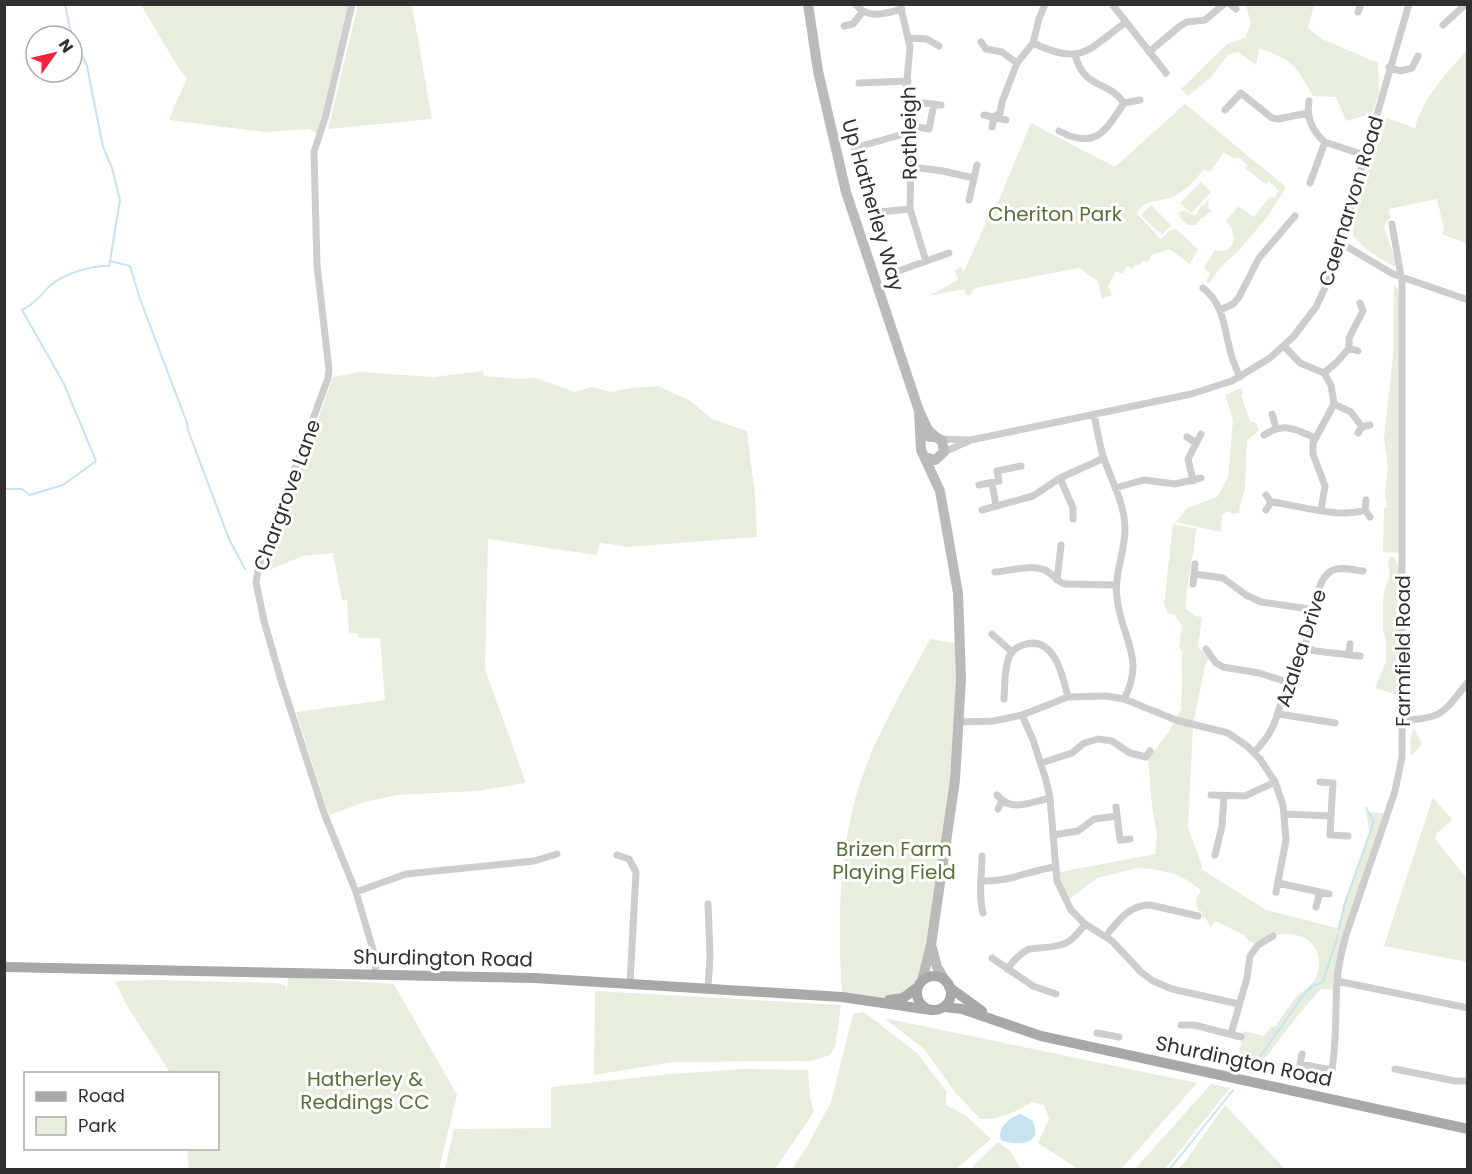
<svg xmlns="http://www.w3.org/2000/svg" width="1472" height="1174" font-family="Poppins,sans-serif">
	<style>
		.green { fill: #e7eedd }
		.water { fill: #c7e3f0 }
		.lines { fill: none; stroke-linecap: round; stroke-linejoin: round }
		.stream { stroke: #c7e3f0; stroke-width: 2 }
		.street { stroke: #cdcdcd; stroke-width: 7 }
		.secondary { stroke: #bababa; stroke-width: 10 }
		.primary { stroke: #a8a8a8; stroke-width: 10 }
		.labels { text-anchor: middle; stroke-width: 6; stroke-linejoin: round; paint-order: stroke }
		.street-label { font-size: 20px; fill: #303030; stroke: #fff }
		.park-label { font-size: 20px; fill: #567138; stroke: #fff }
	</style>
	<rect width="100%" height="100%" fill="#fff"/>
	<!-- green -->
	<path class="green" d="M141,5h208l-31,129 -9,-5 -45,3 -95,-12 18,-42 -9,-11z
		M358,5h54l20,114 -104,10z
		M1246,5h68l-6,23 14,11 56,24 1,31 -8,20 -25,7 -10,-24 -23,-1c-18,-32 -19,-35 -54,-48l-3,17 -18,-13 -10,3 -17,22 -23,19 -7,-7 46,-45 18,-6 6,-14z
		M1467,50v194l-25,-10 2,-5 -7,-30 -48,10 2,8 -7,9c3,14 10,25 12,39l-3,1 -26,-16 -14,-14v-8l26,-99 5,-12 31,11c10,-34 29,-51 52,-78z
		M1185,104l101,83 -18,29 -27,32 -22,21 -10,15 -3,-3 4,-7 -6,-7 11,-17c9,3 16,0 19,-10l-2,-11 -6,-8 12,-15 16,11 16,-21 4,2 5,-7 -10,-10 -3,3 -21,-16 2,-3 -6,-6 -4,-2 -3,2 -10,-7 -14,20 -6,-3c-7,9 -18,21 -29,27 -14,7 -31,1 -38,18l24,25 8,-8 7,-2 22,20 -8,15 -21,-15 -17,6 -4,7 -6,-1 -3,5 -4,-2 -3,5 -5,-3 -5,8 -6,-3 -8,16 4,8 -10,4 -4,-18 -19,-13 -104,20 -5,7h-4l-2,-6 -35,7 29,-16 -3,-10 6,-3 3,4 21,-46 3,-14 10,-9 33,-79 84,44z
		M1201,182l10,10 -20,21 -11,-10z
		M1209,198l-1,9 4,5 -6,2v3h-3l-8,8h-7l-8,-7 -1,-5 5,-3 8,5h4l6,-11 2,2z
		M1151,205l20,20 -9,10 -21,-20z
		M1394,284l4,6 2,25v238l-17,-1 1,-44 3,-1 -2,-14 3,-26 -4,-28 9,-84z
		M483,371l1,5 35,3 17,-1 38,14 18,-5 19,5 20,-4 27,-2 31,14 23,19 35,12 8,64 2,42 -129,10 -28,-4 -4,12 -108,-16 -3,130 41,114 -50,8 -79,4 -32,7 -36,13 -33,-103 89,-12 -5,-62h-21l-2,-5 -8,1 -2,-34h-5l-9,-47 -30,3 -39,16 69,-195 28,-5 71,5 4,5 -2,-5z
		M1241,388l2,4 -2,3 9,26 6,2 3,7 -12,11 -2,48 -6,20 1,4 -7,1 -6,-3 -5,4 -1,17 -45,-10 11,-14 30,-11 11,-20 5,-57 -8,-25z
		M1173,524l24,5c-3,8 -2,13 -3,20 -4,19 -7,39 -9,59l10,8 7,1 -4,30 11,12 -3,3 -13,62 -5,104 14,38 -1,3 65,41 71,18 33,-94 -4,-22 17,1 -7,31 -21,59 -18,87 -16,-1c-24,25 -43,54 -65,80l-1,5 -20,-4 9,-39 20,5 7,-9h4c6,-9 12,-18 19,-27 5,-7 15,-12 20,-19 9,-15 6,-37 -12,-44 -20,-7 -27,-2 -44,8l-10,-5 -4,-5 -29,-14 -4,7 -6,-11h-4l2,-5 -6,-2 -1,-10 5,-10 -16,-11 -10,-5 -23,-5 -15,-1 -40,10 -31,24 -11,-29 100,-19 2,-19 -5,-29 -4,-48 20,-25 14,-25c-2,-7 0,-13 0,-21 0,-12 -1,-23 0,-36l-3,-4 3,-21 -7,-11 -7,-2 -4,-9z
		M1390,557h4l5,11 -1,127 -23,-7 11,-26v-23l-3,-7v-29l1,-11 6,-16 -2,-13z
		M930,639l30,5 1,35 -18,181 -25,127 -38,14 -38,-4c-4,-67 -4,-136 14,-201 16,-56 47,-106 74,-157z
		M1414,728l8,16 -11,12 -1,-16z
		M1433,797l19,23 -15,13 -2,6 32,40v83l-83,-16z
		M288,977l106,7 63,111 -18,74h-250l-2,-20 31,-1v-74l-48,-1 -44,-69 -11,-23 42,-1 118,3 10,2 2,6z
		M595,991l246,14 -6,42 -5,8 -18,6 -138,1 -80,13z
		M864,1012l53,41 29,38v14l19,10 26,24 -35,30h-164l13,-19 26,-48 22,-88z
		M884,1018l313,65 -76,86h-43l-40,-26 11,-24 -5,-14 -12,-3c-17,10 -32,18 -52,17l-24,-26 -32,-44z
		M744,1069l64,1 2,28 4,14 -39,57h-330l9,-40 97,-1v-41l119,-13z
		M1211,1084l19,4 -65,81h-30z
		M1225,1105l60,64h-108l8,-7z
		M998,1142l13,10 9,16 -3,2 -42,-1 -3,-2z"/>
	<!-- water -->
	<path class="water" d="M1020,1114l12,6c13,24 -14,27 -31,20 -4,-12 8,-23 19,-26z"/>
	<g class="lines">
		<!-- stream -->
		<path class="stream" d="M65,4l5,25 17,37 16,81 9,21 8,32 -10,61 20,5 10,33 47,124 1,7 41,109 16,30
			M4,489h18l8,6 33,-10 33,-24 -32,-77 -42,-74c12,-5 19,-16 29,-25 12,-11 42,-20 58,-19l1,-5
			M1339,929l5,-23 29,-82v-5l-7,-11
			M1250,1071l52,-74 10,-11 11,-4 15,-47
			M1169,1170l64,-80"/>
		<!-- street -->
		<path class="street" d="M352,4l-26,111 -12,37 3,113 12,105 -1,8 -69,188 -3,16 8,39 17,59 43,133 32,79 20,68 -1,14
			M855,4c14,16 29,10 47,5
			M900,4l10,43 -5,54 6,66 -1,42 16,52
			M1112,4l54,69
			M1230,4l6,5
			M1358,12l3,-8
			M1443,25l23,-21
			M844,26l9,-2 10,-13
			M909,38l18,1 12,7
			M981,42l5,7 16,3 15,11
			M1033,43c48,23 54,8 93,-21
			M1149,52l31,-26 7,-4 18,-2 19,-16
			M1075,55c10,36 32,24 49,48
			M1389,67l11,4 12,-3 6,-12
			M859,83l49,-2
			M905,101l36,4
			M1309,101c-3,17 3,30 16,41l39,13
			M1225,110l16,-17 31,25 6,1 30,-6
			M984,115l22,5
			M918,127l11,2 5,-25
			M992,127l2,-10 6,-4 2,-11 15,-39 16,-20 6,-24 6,-15
			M1059,131c36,19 46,1 65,-28l16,-3
			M854,148l46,-13h8
			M911,167l32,4 30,7
			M1310,183l15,-41
			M969,200l8,-35
			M869,213l41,-4
			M1339,242l54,32 75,26
			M893,282l-3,-8 59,-21
			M1203,288c22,17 21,42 28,66 2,8 6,16 9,23
			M1220,310l13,-6 6,-7 20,-39 36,-42
			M1284,346l16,17 24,10 7,12 3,19 -21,39v11l12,32 -4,24
			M1349,348l9,3
			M1324,373l13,-11 12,-14v-10l14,-27 -3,-8
			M1334,404l17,8 11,15
			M1094,414c3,15 5,30 10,45 8,22 21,46 21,70 0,23 -11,45 -8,69 4,39 29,60 7,101
			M1272,414l4,14
			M1358,433l4,-6 8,-2
			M1264,435c21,-13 31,-6 51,3
			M1187,437l9,6
			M940,439l30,1
			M944,452l27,-12 220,-46 41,-13 38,-23 23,-21 23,-30 14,-30 79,-273
			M1060,478l13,30v11
			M1193,481l-5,-22 13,-25
			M992,483l4,23
			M979,485l20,-4 -2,-10 24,-5
			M1115,488l29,-8 31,4 26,-6
			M1366,500l-1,10 5,7
			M1271,502c27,3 68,17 94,8
			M982,510l51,-14 27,-18 44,-20
			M1266,510l5,-8 -5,-7
			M995,572c16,-1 34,-8 50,-2 8,4 12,12 20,14l51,1
			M1194,574l29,4 23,17 15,7 55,8
			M1057,580l4,-35
			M1193,584l2,-20
			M992,634l20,18
			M1303,646l12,5 45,5
			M1206,649l10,14 7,4 36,6 28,9
			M1349,655l1,-11
			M1004,699c1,-13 0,-30 5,-42 2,-6 8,-10 14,-12 31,-11 40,31 45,52
			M1279,714l56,9
			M1022,715l11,25 13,40 4,18 7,83 14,29 14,14 27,17 29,31 12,9 19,8 67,15
			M1403,720c40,-1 41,-8 65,-38
			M960,722l33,-1 29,-6 46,-18 38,-1 18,3 52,21 52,13 19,13 13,13 15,23 8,23 3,35 -10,52
			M1254,752c26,-24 24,-48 36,-78 7,-16 17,-31 22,-47 6,-17 2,-45 19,-56 9,-5 22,-1 32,0
			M1041,763l31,-10 12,-10 14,-4 14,2 18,12 16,4 4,-6
			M997,795c14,18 34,7 53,3
			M1211,795l34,1 30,-14
			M1116,807l4,33 10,-1
			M998,809l4,-8
			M1285,814l46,2 2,-33 -13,-1
			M1331,816l-1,19 18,1
			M1053,835l25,-4 16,-12 23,-3
			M617,855l12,4 7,13 -6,112
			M1215,855l7,-29 2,-30
			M982,856c0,18 -4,39 1,57
			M982,881c27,1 47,-10 72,-14
			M1278,883l51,11
			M356,892l50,-18 128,-13 23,-7
			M1316,907l4,-15
			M1106,936c12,-15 23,-31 44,-31l48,11
			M992,958l41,28 23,8
			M1007,969c24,-30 24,-16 53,-24 11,-2 19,-13 25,-21
			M1337,981l131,27
			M708,988l2,-32 -2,-52
			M1181,1025h13l47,12
			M1097,1033l22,4
			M1231,1034l16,-56 3,-22 8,-11 15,-9
			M1302,1054l-2,10 32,6c5,-31 3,-58 5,-89 1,-15 5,-31 9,-46l49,-144 7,-34v-475l-10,-58
			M1395,1069l60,12h13"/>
		<!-- secondary -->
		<path class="secondary" d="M808,4l10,67 28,121 73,219 9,19 8,7
			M919,411l2,39 19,41 18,102 3,86 -6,101 -24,165 -9,36
			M925,457l10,3 9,-8 -2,-11 -6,-4h-7
			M932,948l5,19 9,15"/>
		<!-- primary -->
		<path class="primary" d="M4,967l530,11 308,19 89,13
			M917 993a17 17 0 1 1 34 0a17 17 0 1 1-34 0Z
			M949,987l33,24
			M889,1000l14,-2 15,-11
			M944,1007l18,2 79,27 427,93"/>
	</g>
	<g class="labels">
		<!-- street labels -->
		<g class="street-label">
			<text transform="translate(909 133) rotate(-91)" y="7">Rothleigh</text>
			<text transform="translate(1351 201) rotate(-73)" y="7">Caernarvon Road</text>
			<text transform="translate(873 205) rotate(74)" y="7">Up Hatherley Way</text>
			<text transform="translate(287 495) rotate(-70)" y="7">Chargrove Lane</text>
			<text transform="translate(1301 648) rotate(-72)" y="7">Azalea Drive</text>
			<text transform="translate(1403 651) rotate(-90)" y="7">Farmfield Road</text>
			<text transform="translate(443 958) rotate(1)" y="7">Shurdington Road</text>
			<text transform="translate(1244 1061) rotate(12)" y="7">Shurdington Road</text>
		</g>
		<!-- park labels -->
		<g class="park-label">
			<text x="1055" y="221">Cheriton Park</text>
			<text x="894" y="856">Brizen Farm<tspan x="894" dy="23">Playing Field</tspan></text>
			<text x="365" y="1086">Hatherley &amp;<tspan x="365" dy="23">Reddings CC</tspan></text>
		</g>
	</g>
	<!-- border -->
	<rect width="1472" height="1174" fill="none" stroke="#303030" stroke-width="12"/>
	<!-- legend -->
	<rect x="24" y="1072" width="195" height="78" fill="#ffffff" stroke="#acacac" stroke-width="1.5"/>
	<rect x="36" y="1092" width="30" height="9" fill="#a8a8a8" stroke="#acacac" stroke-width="1.5"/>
	<text x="78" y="1102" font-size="18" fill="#303030">Road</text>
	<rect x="36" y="1117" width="30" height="18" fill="#e7eedd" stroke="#acacac" stroke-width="1.5"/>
	<text x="78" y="1132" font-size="18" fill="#303030">Park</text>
	<!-- north arrow -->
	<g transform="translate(54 54) rotate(56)"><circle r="28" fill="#ffffff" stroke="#acacac" stroke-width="1.5"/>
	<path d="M0-4.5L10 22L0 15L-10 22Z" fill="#f62240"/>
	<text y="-9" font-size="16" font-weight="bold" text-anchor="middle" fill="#303030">N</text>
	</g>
</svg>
